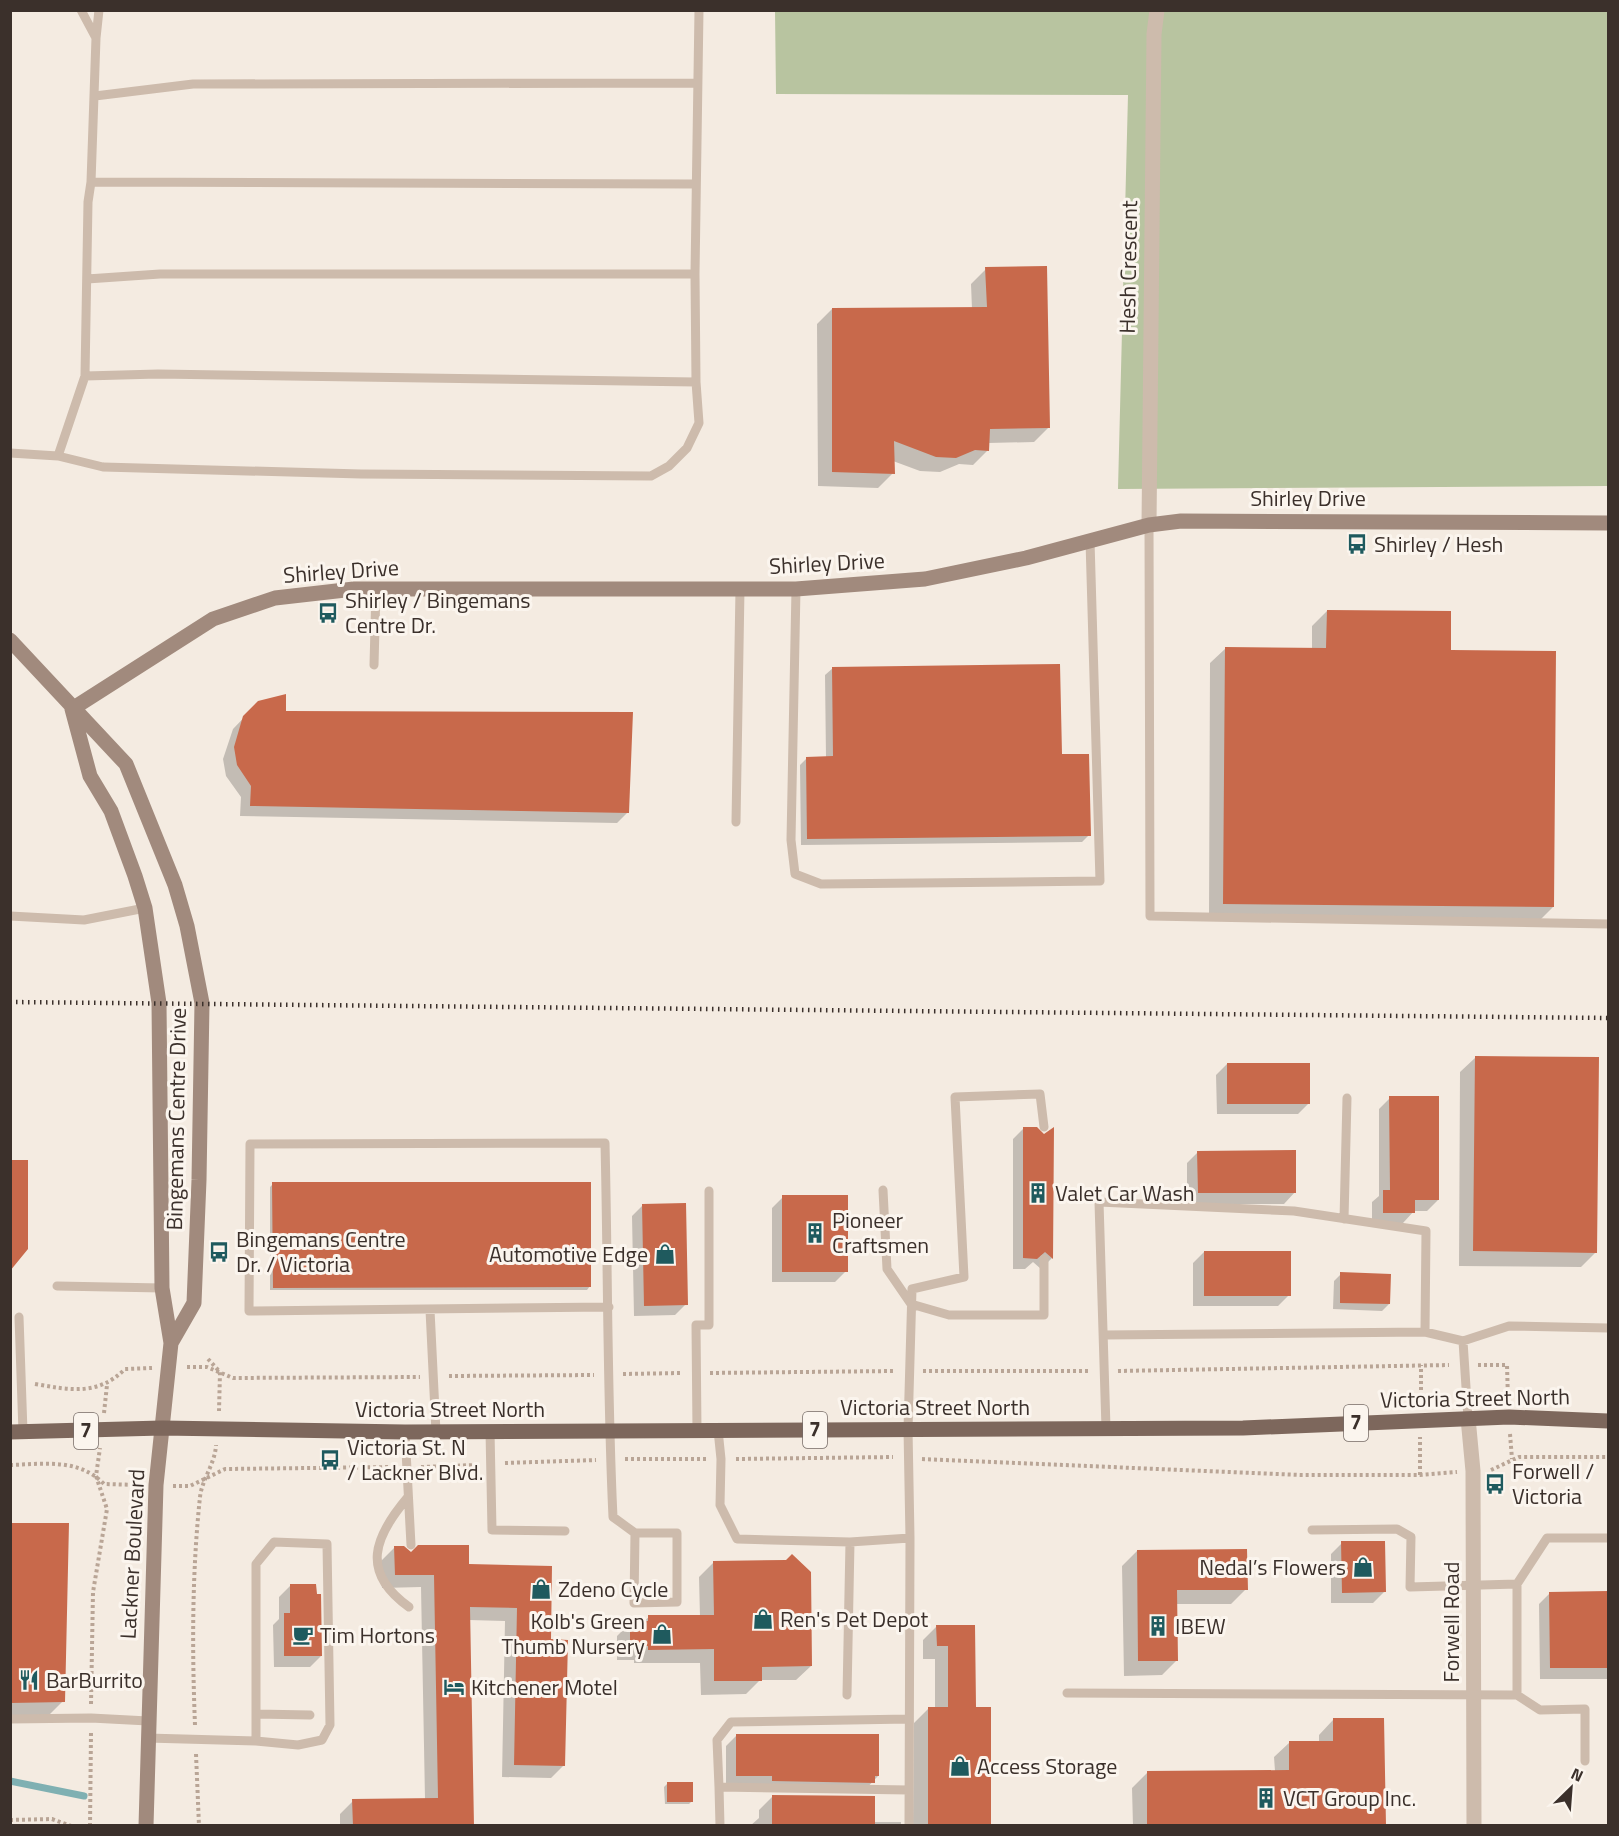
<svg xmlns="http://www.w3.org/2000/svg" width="1619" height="1836" font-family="'Titillium Web',sans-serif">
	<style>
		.green { fill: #b8c4a0 }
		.shadow { fill: #0003 }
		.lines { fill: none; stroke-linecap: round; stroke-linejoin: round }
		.stream { stroke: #7fb0b2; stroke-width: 7 }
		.building { fill: #c8694b }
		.path { stroke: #b9a596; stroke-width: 4; stroke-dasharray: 3 3; stroke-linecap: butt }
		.lane { stroke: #cdbbac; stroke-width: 9 }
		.street { stroke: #cdbbac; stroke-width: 15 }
		.secondary { stroke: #a18a7d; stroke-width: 15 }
		.primary { stroke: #7d675c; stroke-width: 15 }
		.rail { stroke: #3b302b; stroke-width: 4.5; stroke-dasharray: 1.5 4.5; stroke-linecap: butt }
		.labels { text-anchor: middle; stroke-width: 6; stroke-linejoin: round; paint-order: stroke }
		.shield { fill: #fbf5ee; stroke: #756b66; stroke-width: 1.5 }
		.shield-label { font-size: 21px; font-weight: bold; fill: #3b302b }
		.street-label { font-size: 22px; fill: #3b302b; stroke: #fbf5ee }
		.poi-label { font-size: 22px; fill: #3b302b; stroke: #fbf5ee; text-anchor: start }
	</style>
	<rect width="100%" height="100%" fill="#f4ebe1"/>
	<!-- green -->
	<path class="green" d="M775,11h833v475l-490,3 10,-394 -352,-1z"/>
	<!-- shadow -->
	<path class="shadow" d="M986,269l63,158 -15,15 -46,1v7l-15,15 -14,-1 -19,8 -20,-1 -27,-10v12l-15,15 -60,-2 -1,-162 15,-15h140l-1,-25z
		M1327,611l123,41 103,255 -15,15 -329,-4 1,-255 15,-14h87v-23z
		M833,668l227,87 29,80 -7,7 -281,3 -1,-80 7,-7h19l-1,-83z
		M259,702l26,10 343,100 -11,11 -377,-7 1,-19 -15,-21 -3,-17 10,-30z
		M1475,1058l121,194 -15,15 -122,-1 1,-194z
		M1227,1064l82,39 -11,11h-81l-1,-39z
		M1390,1098l48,102 -11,11h-13l-11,12h-31v-21l7,-6v-87z
		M1024,1128l28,130 -11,11 -8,-7 -8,7h-12v-130z
		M1198,1152l97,40 -11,12h-97v-41z
		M273,1184l317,102 -3,4h-317v-103z
		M783,1197l63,74 -11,11h-63v-74z
		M643,1205l43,99 -11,11 -41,1 -2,-100z
		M1204,1252l85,43 -11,11h-85v-43z
		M1341,1274l48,30 -7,7 -49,-2 1,-28z
		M10,1525l53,176 -15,15 -38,1z
		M1342,1543l42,49 -11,11h-42v-49z
		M395,1547l16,7 57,12 83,2 -1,72 14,125 -13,13 -49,-1 3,-156 -36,-1 4,206h-133v-12l13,-13 72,-2 -4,-212 -39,1 -1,-27z
		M1137,1551l109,38 -15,15h-55l1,56 -15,15 -38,1 -2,-110z
		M714,1562h72l25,104 -15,14h-36l-14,14 -45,1 -1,-32h-66v-3h-17v-24l14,-14h12l6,-5h51l-1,-40z
		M290,1586l31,70 -11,11h-36l-1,-42 6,-6v-22z
		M1608,1592v87h-68l-1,-75 11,-11z
		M937,1626h37v82l16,118h-77l1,-103 14,-14h7v-50h-12v-19z
		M1333,1720l51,106h-251l-1,-38 15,-15 128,-2 -1,-14 15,-14 30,-1v-7z
		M737,1735l141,41 -16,17 -136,-6v-41z
		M668,1783l24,18 -3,3h-24l-1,-17z
		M773,1796l101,26h27v4h-151l9,-8v-8z"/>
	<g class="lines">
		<!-- stream -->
		<path class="stream" d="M10,1781l74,15"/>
	</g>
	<!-- building -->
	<path class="building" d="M1047,266l3,162 -60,1 -1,22 -14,-1 -19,8 -20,-1 -42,-16 1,33 -63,-2v-164l155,-1 -2,-40z
		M1327,610l124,1v39l105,1 -2,256 -331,-3 2,-257 101,1z
		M1060,664l2,90h27l2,82 -284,3 -1,-82 27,-1 -1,-89z
		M286,694v17l347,1 -4,101 -379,-7 1,-20 -14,-21 -3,-18 9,-31 15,-15z
		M1475,1056l124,1 -2,196 -124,-2z
		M1227,1063h83v41h-83z
		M1389,1096h50v104h-24v13h-32v-23h7z
		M1023,1127h14l7,7 10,-7 -1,132 -8,-7 -8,7 -14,-1z
		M1296,1150v43h-98l-1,-42z
		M10,1160h18v89l-18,22z
		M272,1182h319v105l-318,1z
		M782,1195h66v77h-66z
		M686,1203l2,102 -44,1 -2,-102z
		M1204,1251h87v45h-87z
		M1340,1272l51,2 -1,30 -50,-1z
		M10,1523h59l-4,179 -55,1z
		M1341,1541h44l1,51 -44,1z
		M418,1545h51v19l83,2 -1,73 17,1 -3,126 -51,-1 3,-157 -47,-1 4,219h-121l-1,-27 86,-1 -4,-223h-39l-1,-29h10l7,6z
		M1247,1549l1,41h-71l1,71h-40l-1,-111z
		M792,1554l19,18 1,94 -50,1v14h-48v-32l-66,1v-4h-18v-25h18v-6h66l-1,-54 73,-1z
		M290,1584h26l1,10h4l1,62h-38v-43h6z
		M1608,1591v77h-58l-1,-76z
		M936,1625h39l1,82h15v119h-63v-119h20v-61h-11z
		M1333,1718h51l2,108h-239v-55l142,-1v-29h44z
		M736,1734h143v42h-4v7l-103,-2v-5h-36z
		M667,1782h26v20h-26z
		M772,1795l103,1v30h-103z"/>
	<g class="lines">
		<!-- path -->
		<path class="path" d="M208,1359l12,13 -1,39
			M1478,1365h29l1,35
			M187,1367h20l26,11 187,-1
			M923,1371h166
			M1118,1371l331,-6
			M710,1373l184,-2
			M623,1374l58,-1
			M449,1376l145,-1
			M35,1384c35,6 63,12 90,-15l27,-1
			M1421,1402v-37
			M104,1413l3,-28
			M1510,1434l2,25
			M625,1459h82
			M736,1459l157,-2
			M922,1459l378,16h120l37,-3
			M505,1463l91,-3
			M10,1465c34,-1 69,-7 94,19l35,1
			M421,1467l55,-2
			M1491,1470l28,-13h89
			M1420,1475v-38
			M173,1486h17l35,-17 168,-2
			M91,1704l2,-112 14,-83 -11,-33 4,-28
			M195,1725c-3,-76 -3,-153 5,-228 2,-18 15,-33 16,-52
			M196,1754l3,72
			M10,1820l42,-1 19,7
			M90,1826l1,-93"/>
		<!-- lane -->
		<path class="lane" d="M96,38l3,-28
			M95,96l98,-12 504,-1
			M91,182l604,2
			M87,279l73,-5h535
			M85,376l73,-2 538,8
			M10,453l48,3 45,11 258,7 290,2 18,-10 18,-18 12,-25 -3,-41 -1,-108 4,-264
			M58,456l27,-80 3,-174 3,-20 5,-144 -15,-28
			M1149,525l1,391 458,8
			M796,589l-5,251 4,34 26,10 279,-3 -10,-340
			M374,665l2,-76
			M736,822l4,-233
			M10,916l74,4 61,-12
			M883,1190l4,79 24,35 38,11h95v-56
			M1344,1219l3,-121
			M57,1286l105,2
			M609,1307l-360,4 1,-167 355,-1c3,125 2,250 8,374l22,16 -1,70 43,-1v-69h-42
			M430,1310l6,122
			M19,1317l4,115
			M1104,1335l321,-3 38,9 46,-15 99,2
			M1463,1341l5,77
			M1106,1428l-7,-226 195,9 132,20 -1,101
			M718,1430l3,29 -1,46 17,34 113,3 60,-4 -2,-109 4,-140 52,-12 -9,-180 85,-3 4,33
			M490,1431l2,99 73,1
			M697,1431l-1,-106h13v-134
			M405,1432l6,113
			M408,1497c-34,40 -48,75 1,110
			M1517,1584l30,-46h61
			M1067,1693l450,2v-111l-107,3 1,-50 -14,-8 -85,1
			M847,1695l3,-153
			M1517,1695l23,15 45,-1v52
			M256,1714l54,1
			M10,1719l81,-1 57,3
			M147,1738l109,3 42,4 24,-5 8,-15 -3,-181 -53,-2 -18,22v177
			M719,1787l-2,-47 14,-18 178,-3
			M720,1826l-1,-39 190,3
			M909,1826l1,-288"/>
		<!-- street -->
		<path class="street" d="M1149,525l5,-491 3,-24
			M1468,1418l5,53 1,355"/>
		<!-- secondary -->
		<path class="secondary" d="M10,640l116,124 49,121 12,41 15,77 -3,177 -5,123 -23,40
			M72,709l141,-90 62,-21 79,-9h442l129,-10 101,-21 123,-33 32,-4 427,2
			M72,709l18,67 21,35 24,65 10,32 14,95 3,285 9,55 -15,142 -10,341"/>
		<!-- primary -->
		<path class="primary" d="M10,1432l152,-4 243,4 838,-4 266,-11 99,4"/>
		<!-- rail -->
		<path class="rail" d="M10,1002l1598,16"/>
	</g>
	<!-- icons -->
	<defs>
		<g id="bus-bare" transform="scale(1.62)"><path d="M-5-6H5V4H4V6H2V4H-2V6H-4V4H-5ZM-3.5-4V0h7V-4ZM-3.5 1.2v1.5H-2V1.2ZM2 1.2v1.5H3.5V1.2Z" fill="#1f5a5e" stroke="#fbf5ee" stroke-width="2.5" paint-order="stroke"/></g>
		<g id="building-bare" transform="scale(1.62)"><path d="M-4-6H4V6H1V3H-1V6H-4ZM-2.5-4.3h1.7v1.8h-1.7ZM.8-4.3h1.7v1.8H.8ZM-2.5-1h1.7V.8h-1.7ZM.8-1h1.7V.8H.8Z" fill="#1f5a5e" stroke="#fbf5ee" stroke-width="2.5" paint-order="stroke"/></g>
		<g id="shop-bare" transform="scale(1.62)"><path d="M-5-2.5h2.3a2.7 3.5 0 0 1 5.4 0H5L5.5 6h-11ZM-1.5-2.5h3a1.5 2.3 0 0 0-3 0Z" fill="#1f5a5e" stroke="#fbf5ee" stroke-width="2.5" paint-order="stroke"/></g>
		<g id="cafe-bare" transform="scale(1.62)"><path d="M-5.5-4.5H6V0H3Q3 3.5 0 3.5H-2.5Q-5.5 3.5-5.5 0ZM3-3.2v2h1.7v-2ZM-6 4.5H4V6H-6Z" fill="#1f5a5e" stroke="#fbf5ee" stroke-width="2.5" paint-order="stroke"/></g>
		<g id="restaurant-bare" transform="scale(1.62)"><path d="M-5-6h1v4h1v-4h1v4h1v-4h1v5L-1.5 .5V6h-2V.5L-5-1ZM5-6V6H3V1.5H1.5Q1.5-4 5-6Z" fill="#1f5a5e" stroke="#fbf5ee" stroke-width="2.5" paint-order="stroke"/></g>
		<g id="hotel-bare" transform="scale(1.62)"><path d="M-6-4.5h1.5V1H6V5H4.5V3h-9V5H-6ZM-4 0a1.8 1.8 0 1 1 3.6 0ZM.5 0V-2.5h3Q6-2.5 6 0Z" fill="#1f5a5e" stroke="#fbf5ee" stroke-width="2.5" paint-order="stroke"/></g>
	</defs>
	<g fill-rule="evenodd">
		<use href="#bus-bare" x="1357" y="544"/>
		<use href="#bus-bare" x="328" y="613"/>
		<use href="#building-bare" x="1038" y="1193"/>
		<use href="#building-bare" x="815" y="1233"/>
		<use href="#bus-bare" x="219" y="1252"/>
		<use href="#shop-bare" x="665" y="1254"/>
		<use href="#bus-bare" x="330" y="1460"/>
		<use href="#bus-bare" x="1495" y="1484"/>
		<use href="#shop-bare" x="1363" y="1567"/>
		<use href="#shop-bare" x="541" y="1589"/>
		<use href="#shop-bare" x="763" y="1619"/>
		<use href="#building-bare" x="1158" y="1626"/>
		<use href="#shop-bare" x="662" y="1634"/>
		<use href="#cafe-bare" x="303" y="1635"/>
		<use href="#restaurant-bare" x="29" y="1680"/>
		<use href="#hotel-bare" x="454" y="1687"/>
		<use href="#shop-bare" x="960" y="1766"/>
		<use href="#building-bare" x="1266" y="1798"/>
	</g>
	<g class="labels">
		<!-- shield labels -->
		<g class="shield">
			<rect x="1344" y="1405" width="24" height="36" rx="4.5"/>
			<rect x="803" y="1412" width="24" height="36" rx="4.5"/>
			<rect x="74" y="1413" width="24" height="36" rx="4.5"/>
		</g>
		<g class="shield-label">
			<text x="1356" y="1430">7</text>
			<text x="815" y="1437">7</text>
			<text x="86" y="1438">7</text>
		</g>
		<!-- street labels -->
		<g class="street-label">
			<text transform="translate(1128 267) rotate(-89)" y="8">Hesh Crescent</text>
			<text x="1308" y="506">Shirley Drive</text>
			<text transform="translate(827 563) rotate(-3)" y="8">Shirley Drive</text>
			<text transform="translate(341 571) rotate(-4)" y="8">Shirley Drive</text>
			<text transform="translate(176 1119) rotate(-89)" y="8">Bingemans Centre Drive</text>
			<text transform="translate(1475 1398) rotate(-1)" y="8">Victoria Street North</text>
			<text x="935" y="1415">Victoria Street North</text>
			<text x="450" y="1417">Victoria Street North</text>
			<text transform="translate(132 1554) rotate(-87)" y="8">Lackner Boulevard</text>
			<text transform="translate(1451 1622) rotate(-90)" y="8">Forwell Road</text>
		</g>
		<!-- poi labels -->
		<g class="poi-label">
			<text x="1374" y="552">Shirley / Hesh</text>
			<text x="345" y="608">Shirley / Bingemans<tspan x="345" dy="25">Centre Dr.</tspan></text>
			<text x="1055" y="1201">Valet Car Wash</text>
			<text x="832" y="1228">Pioneer<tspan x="832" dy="25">Craftsmen</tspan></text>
			<text x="236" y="1247">Bingemans Centre<tspan x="236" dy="25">Dr. / Victoria</tspan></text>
			<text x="648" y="1262" text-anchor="end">Automotive Edge</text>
			<text x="347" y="1455">Victoria St. N<tspan x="347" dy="25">/ Lackner Blvd.</tspan></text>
			<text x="1512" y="1479">Forwell /<tspan x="1512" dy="25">Victoria</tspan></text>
			<text x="1346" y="1575" text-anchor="end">Nedal’s Flowers</text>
			<text x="558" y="1597">Zdeno Cycle</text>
			<text x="780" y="1627">Ren's Pet Depot</text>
			<text x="645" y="1629" text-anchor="end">Kolb's Green<tspan x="645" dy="25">Thumb Nursery</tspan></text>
			<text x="1175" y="1634">IBEW</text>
			<text x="320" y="1643">Tim Hortons</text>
			<text x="46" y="1688">BarBurrito</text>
			<text x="471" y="1695">Kitchener Motel</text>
			<text x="977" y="1774">Access Storage</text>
			<text x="1283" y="1806">VCT Group Inc.</text>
		</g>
	</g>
	<!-- border -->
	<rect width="1619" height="1836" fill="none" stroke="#3b302b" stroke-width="24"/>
	<!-- north arrow -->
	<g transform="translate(1571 1788) rotate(25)" stroke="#fbf5ee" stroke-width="4.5" paint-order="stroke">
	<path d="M0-4.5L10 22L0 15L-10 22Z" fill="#3b302b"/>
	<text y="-9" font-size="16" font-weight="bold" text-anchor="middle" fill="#3b302b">N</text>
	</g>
</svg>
